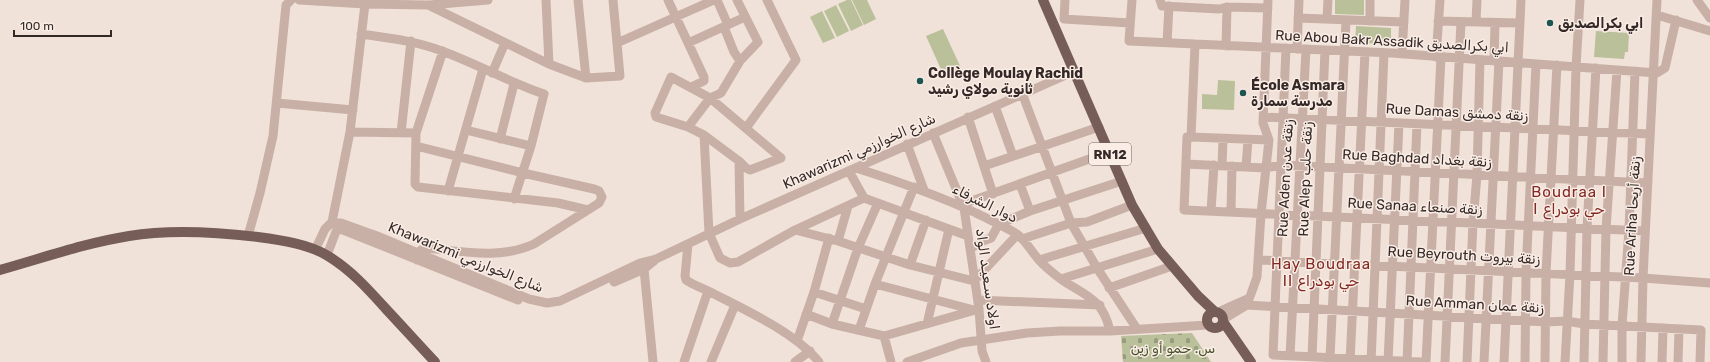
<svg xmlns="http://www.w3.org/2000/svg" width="1710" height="362" font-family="Rubik,'Noto Sans Arabic',sans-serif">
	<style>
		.cemetery { fill: url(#cemetery-stones) }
		.garden { fill: #b9c09a }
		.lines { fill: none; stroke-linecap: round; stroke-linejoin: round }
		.minor { stroke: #c9b0a6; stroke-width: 9 }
		.major { stroke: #775d58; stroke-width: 10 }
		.poi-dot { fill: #1d5551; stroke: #f9ede6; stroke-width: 1.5 }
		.labels { text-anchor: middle; stroke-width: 3; stroke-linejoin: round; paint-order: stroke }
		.shield { fill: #f9ede6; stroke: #706460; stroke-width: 1 }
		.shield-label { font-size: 13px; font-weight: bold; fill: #352927 }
		.poi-label { font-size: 14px; font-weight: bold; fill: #352927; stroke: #f9ede6; text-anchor: start }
		.street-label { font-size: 14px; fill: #352927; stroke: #f9ede6 }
		.park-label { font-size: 14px; fill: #4a532b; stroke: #f9ede6 }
		.neighbourhood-label { font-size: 15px; letter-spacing: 1px; fill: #822921; stroke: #f9ede6 }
	</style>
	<defs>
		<pattern id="cemetery-stones" width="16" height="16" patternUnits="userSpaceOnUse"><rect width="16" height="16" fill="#b9c09a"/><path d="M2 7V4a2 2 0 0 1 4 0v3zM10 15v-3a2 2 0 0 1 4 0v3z" fill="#979c7e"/></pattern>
	</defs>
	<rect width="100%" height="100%" fill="#f1e2d9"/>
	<!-- cemetery -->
	<path class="cemetery" d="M1192,333l19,29h-88l-2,-26z"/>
	<!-- garden -->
	<path class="garden" d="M847,0h4l12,25 -12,6 -13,-27z
		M852,0h15l9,19 -12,6z
		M1335,0h29v15l-29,-1z
		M836,5l13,26 -12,6 -13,-26z
		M822,11l13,27 -12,5 -13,-26z
		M1356,26l35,2v16l-36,-1z
		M943,29l18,39 -17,8 -18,-40z
		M1596,31l33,2 -1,19h-3l-1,7 -30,-2z
		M1218,80l17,1 -1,29 -32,-1v-15l15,1z"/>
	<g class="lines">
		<!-- minor -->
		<path class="minor" d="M299,0l66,4 63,1 121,59 37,14 34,-2 -7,-76
			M546,0l3,64
			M578,0l8,78
			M668,0l36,77v4l-13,6
			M717,0l11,25
			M737,0l21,42 -18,19
			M1065,0l-1,19 66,4
			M1132,0l-3,41 263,12 265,20 8,-5 11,-48
			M1160,0l2,6 57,3 8,-2 41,1
			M1697,0l13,18
			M429,5l59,-5
			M1657,15l53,16
			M1298,18l106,4
			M1327,19l1,-19
			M1370,21v-21
			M1438,21l81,2
			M1476,22l1,-22
			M361,34c28,4 55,7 81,17 35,13 67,31 102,43l-13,52 -17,53
			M617,43l97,-43
			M688,43l57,-26
			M1167,43l2,-37
			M1195,44l-4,93h-4l-3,73 461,21
			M1226,46l1,-39
			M1286,48l-13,307 149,7
			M1297,49l2,-49
			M1402,54l3,-54
			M1436,57l4,-57
			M1494,61l1,-38
			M492,73l13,-30
			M1022,93l49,130 26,45 40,61
			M277,103l76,7
			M995,106l18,50
			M968,117l25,77
			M1263,117l387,17
			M688,127l-32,-10 -1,-4 16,-36 39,21 11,-5 19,-32 -6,-9 -10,-25
			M746,128l50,-68 -29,-60
			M466,130l65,16
			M350,132l66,1 27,-82
			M401,133l10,-92
			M416,133l-1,51 3,3 140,16 30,7
			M933,133l31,75 15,101 3,42 4,11
			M704,135l-16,-8 22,-29 71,60 -31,12 -4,-2 -7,-7
			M1191,137l78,3
			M500,139l14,-55
			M907,144l17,46
			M416,146l107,27 71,16 5,2 3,6 -3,6 -65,41c-35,16 -73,7 -109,4l-4,2 -4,10
			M1186,164l79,4 16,-3 367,18
			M984,166l115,-39
			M1222,166l1,-27
			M1246,167l2,-27
			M856,168c41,13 81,27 120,45 14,7 28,13 41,21 9,7 14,17 22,26 6,7 15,14 23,20 24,16 41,19 48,51
			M849,171l15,27 104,38
			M1020,184l10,27
			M448,191l35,-122
			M963,204l146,-52
			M1211,211l3,-46
			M1231,212l1,-46
			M740,219l-1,-58 -35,-26 5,98 11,25 10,5 8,-1 57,-32 69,-32
			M332,222l9,1 36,13 152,63 18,4 13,-2 80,-38 16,-4 84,-40 335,-148
			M337,229l6,1 175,70
			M795,230l43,11 72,24 64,16 43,-46
			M248,236l12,-43 13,-57 13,-131 5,-5
			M1022,239l49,-16 16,-1 45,-17
			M838,241l10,-35
			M688,244l-3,32 1,4c9,6 19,9 28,14 32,16 83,40 105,68
			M970,249l13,-8 8,-3 8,-14 31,-13 92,-30
			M315,250l10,-21 7,-7 18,-90 15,-128
			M327,255l10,-26
			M1039,260l107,-32
			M1259,260l384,18 67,5
			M641,265l3,4 9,93
			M910,265l16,-45
			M1061,279l97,-30
			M614,282l30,-13 10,-8
			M875,284l99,26
			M1109,288l63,-22
			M814,292l52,17
			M978,300l122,5
			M1247,305l299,17 21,-1 17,3 117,6 -1,32
			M1218,312l29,-13
			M806,314l26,10 52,12 95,-27
			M1224,319l23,-14 10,-28 4,-63 8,-74 -6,-17 5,-123
			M832,324l26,-76 20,-45
			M927,324l22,-95
			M859,330l16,-46 39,-97
			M884,336l7,26
			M797,341l17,-49 15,-54
			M1290,356l16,-307
			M1312,357l13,-307
			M1330,358l16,-338
			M684,362l24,-71
			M711,362l24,-57
			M795,362l15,-11
			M907,362l54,-19 66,-10 33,-2h50l98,-6
			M1350,362l15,-310
			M1371,362l13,-309
			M1388,362l11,-239
			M1407,362l10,-238
			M1426,362l15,-305
			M1445,362l16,-340
			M1467,362l6,-140 4,-47 3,-115
			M1484,362l15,-301
			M1504,362l17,-362
			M1525,362l1,-90 10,-208
			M1545,362l1,-89 11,-208
			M1565,362l5,-88 6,-207 4,-67
			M1584,362l3,-134 9,-160
			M1603,362l3,-133 11,-159
			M1622,362v-37l7,-95 6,-159
			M1641,362l2,-84 14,-278
			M1662,362l1,-34
			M1678,362l1,-33"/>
		<!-- major -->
		<path class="major" d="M1043,0l89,205 26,44 40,47 17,16
			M0,270c43,-12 85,-27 129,-34 42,-7 87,-4 129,1 22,3 51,7 70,19 23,14 40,33 58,53 16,17 32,35 49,53
			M1207 320a8 8 0 1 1 16 0a8 8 0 1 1-16 0Z
			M1224,323l27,39"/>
	</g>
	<!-- markers -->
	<g class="poi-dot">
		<circle cx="1550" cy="23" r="4"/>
		<circle cx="920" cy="81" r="4"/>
		<circle cx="1243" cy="93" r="4"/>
	</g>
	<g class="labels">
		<!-- shield labels -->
		<rect class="shield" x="1089" y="143" width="42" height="22" rx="3"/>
		<g class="shield-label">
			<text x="1110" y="159">RN12</text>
		</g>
		<!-- poi labels -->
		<g class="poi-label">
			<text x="1558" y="28">ابي بكرالصديق</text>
			<text x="928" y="78">Collège Moulay Rachid<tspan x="928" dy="16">ثانوية مولاي رشيد</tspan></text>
			<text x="1251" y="90">École Asmara<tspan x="1251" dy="16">مدرسة سمارة</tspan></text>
		</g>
		<!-- street labels -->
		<g class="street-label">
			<text transform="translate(1392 41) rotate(3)" y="5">Rue Abou Bakr Assadik ابي بكرالصديق</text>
			<text transform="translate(1457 112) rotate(3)" y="5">Rue Damas زنقة دمشق</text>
			<text transform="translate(859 151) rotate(-24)" y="5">Khawarizmi شارع الخوارزمي</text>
			<text transform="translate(1417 158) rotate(3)" y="5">Rue Baghdad زنقة بغداد</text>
			<text transform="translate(1285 178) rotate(-87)" y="5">Rue Aden زنقة عدن</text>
			<text transform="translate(1305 179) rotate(-88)" y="5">Rue Alep زنقة حلب</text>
			<text transform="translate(985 203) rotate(26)" y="5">دوار الشرفاء</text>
			<text transform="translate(1415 206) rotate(3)" y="5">Rue Sanaa زنقة صنعاء</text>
			<text transform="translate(1632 216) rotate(-87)" y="5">Rue Ariha زنقة أريحا</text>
			<text transform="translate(1464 255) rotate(3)" y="5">Rue Beyrouth زنقة بيروت</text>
			<text transform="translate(466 257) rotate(22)" y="5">Khawarizmi شارع الخوارزمي</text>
			<text transform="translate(988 279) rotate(82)" y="5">اولاد سـعيـد الواد</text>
			<text transform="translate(1475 304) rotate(3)" y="5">Rue Amman زنقة عمان</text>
		</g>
		<!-- park labels -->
		<g class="park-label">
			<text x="1173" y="353">س. حمو أو زين</text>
		</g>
		<!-- neighbourhood labels -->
		<g class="neighbourhood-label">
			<text x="1569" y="197">Boudraa I<tspan x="1569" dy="17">I حي بودراع</tspan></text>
			<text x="1321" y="269">Hay Boudraa<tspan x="1321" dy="17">II حي بودراع</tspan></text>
		</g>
	</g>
	<!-- scale -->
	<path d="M14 30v6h97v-6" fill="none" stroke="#352927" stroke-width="2"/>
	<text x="20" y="30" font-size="12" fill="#352927" stroke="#f9ede6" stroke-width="3" paint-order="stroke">100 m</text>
</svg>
